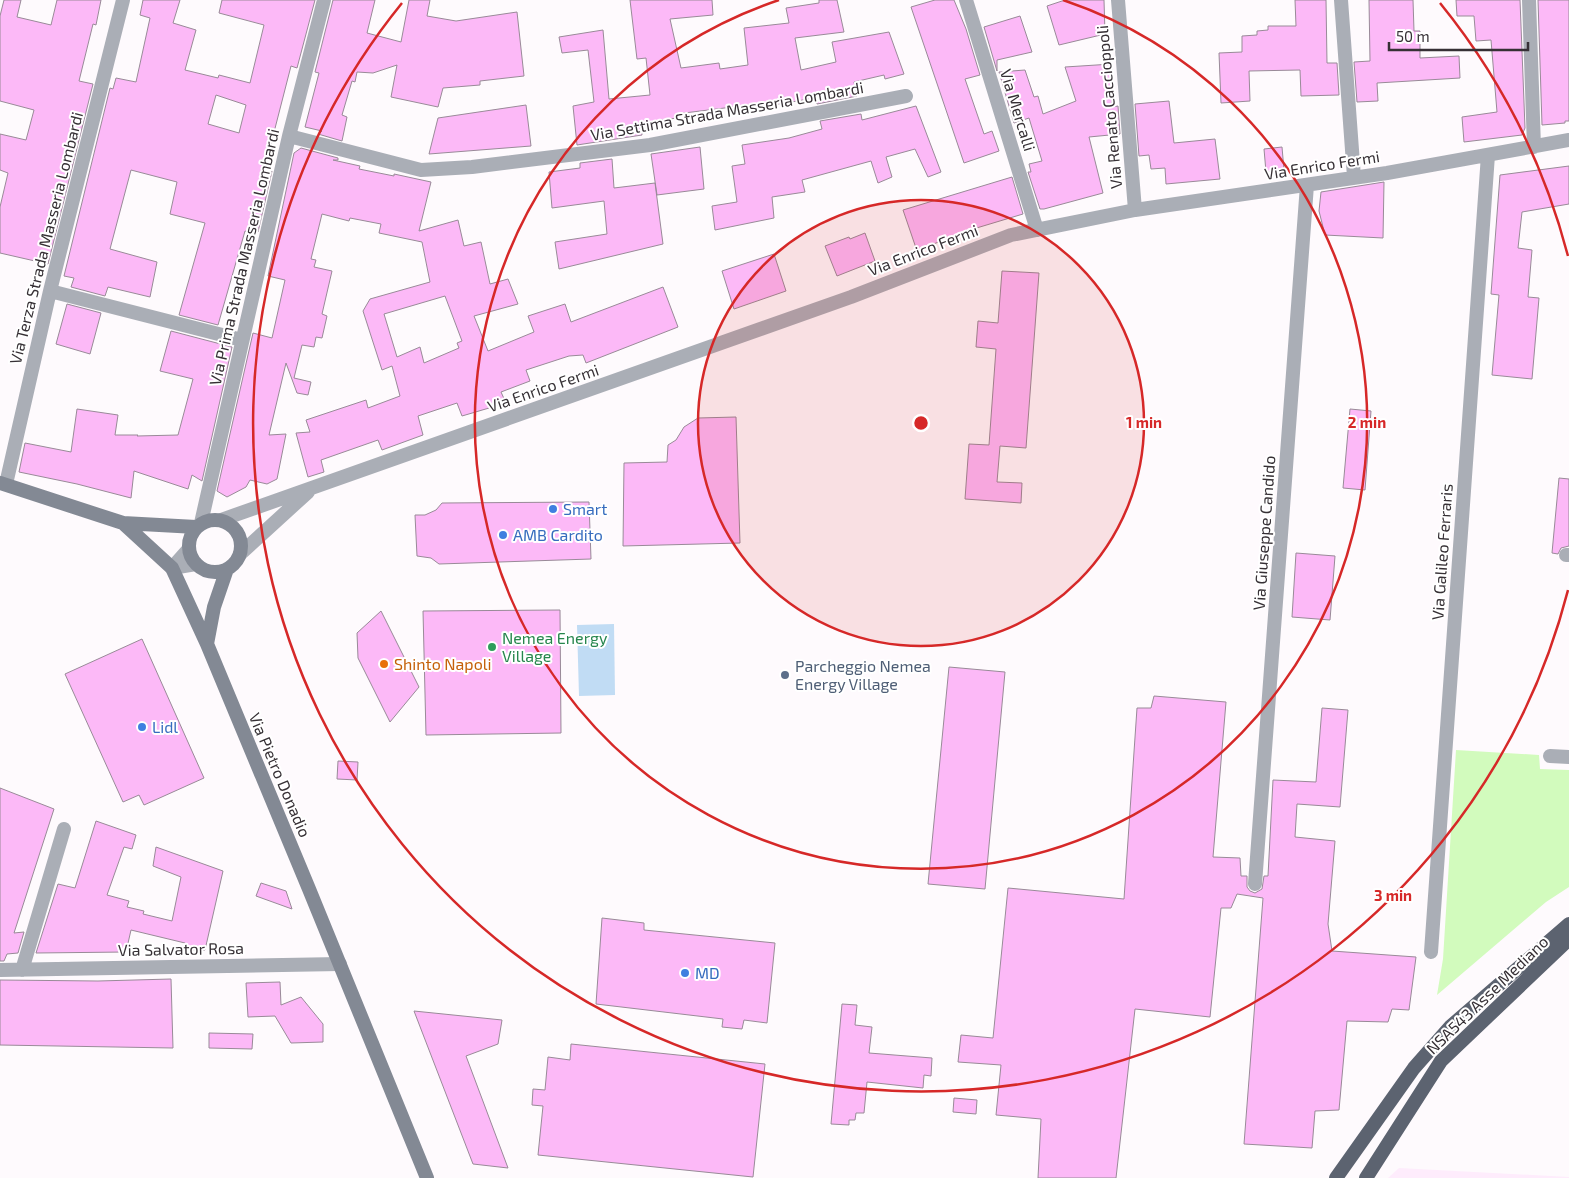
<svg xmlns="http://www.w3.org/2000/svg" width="1569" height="1178" font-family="'Exo 2',sans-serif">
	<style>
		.built { fill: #feecfc }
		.green { fill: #d2fbbd }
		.water { fill: #c1dcf4 }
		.building { fill: #fcb9f7; stroke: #998a98; fill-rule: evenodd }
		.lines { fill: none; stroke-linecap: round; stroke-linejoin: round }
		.minor { stroke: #aaaeb6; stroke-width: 14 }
		.secondary { stroke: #838994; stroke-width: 14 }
		.trunk { stroke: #5c6370; stroke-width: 14 }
		.ring { fill: none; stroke: #d62828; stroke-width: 2.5 }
		.shop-dot { fill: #3f7fe0; stroke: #fff; stroke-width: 2 }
		.leisure-dot { fill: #2e9e5b; stroke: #fff; stroke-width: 2 }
		.food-dot { fill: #e8710a; stroke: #fff; stroke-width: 2 }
		.service-dot { fill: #5c6f8a; stroke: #fff; stroke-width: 2 }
		.labels { text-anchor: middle; stroke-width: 4; stroke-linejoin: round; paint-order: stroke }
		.street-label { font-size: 16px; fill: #363035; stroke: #fff }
		.shop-label { font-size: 16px; fill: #366cbe; stroke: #fff; text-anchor: start }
		.leisure-label { font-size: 16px; fill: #27864d; stroke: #fff; text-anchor: start }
		.food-label { font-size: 16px; fill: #c56008; stroke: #fff; text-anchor: start }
		.service-label { font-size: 16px; fill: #4e5e75; stroke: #fff; text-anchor: start }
		.centre { fill: #d62828; stroke: #fff; stroke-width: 2.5 }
		.ring-label { font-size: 15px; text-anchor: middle; font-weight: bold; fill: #d62828; stroke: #fff; stroke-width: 4; stroke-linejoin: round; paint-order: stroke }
	</style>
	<rect width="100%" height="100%" fill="#fefafd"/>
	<!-- built -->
	<path class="built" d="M1399,1168l170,9v1h-181z"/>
	<!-- green -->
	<path class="green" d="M1456,750l83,5 1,14 29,1v117l-23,15 -109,93 6,-36z"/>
	<!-- water -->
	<path class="water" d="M614,624l1,71 -36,1 -2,-71z"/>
	<!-- building -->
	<path class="building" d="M4,0h17l-4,17 34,8 6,-25h44l-5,25 -3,-1 -14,57 14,3 -45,180 -48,-11v-46l8,-34 -8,-3v-36l26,6 8,-30 -34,-9v-85z
		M143,0h37l-7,23 23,7 -11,40 33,8 1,-3 31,8 14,-58 -45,-12 3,-13h93l-18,68 -6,-2 -29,113 10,-8 -14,61 -9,-2 -1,2 -3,-1 -27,94 -39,-10 26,-92 -35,-9 7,-32 -46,-12 -21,79 47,13 -7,35 -42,-10 -3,9 -34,-9 3,-9 -10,-2 46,-188 3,1 3,-11 20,4 14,-64 -10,-3zM216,95l30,10 -7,28 -31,-9z
		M333,0h42l-8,33 34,9 8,-42h21l-3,16 29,5 61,-9 7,64 -44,5v4l-37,3 -5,19 -47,-10 6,-32 -24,8 -16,-1 -2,10 -3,-1 -10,34 5,2 -5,24 -24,-7 4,-3 -17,-4 14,-54 -4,-1z
		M630,0h82l1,15 -43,4 11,49 38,-5 1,6 28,-4 -4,-37 45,-5 -3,-15 33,-5v-3h18l7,32 -49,6 6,32 35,-8 -4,-20 57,-10 15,42 -19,5 -1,-4 -30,7 3,14 -40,8 -2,-6 -42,7v-3l-97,12 1,4 -36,5 1,12 -65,10 -4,-39 21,-4 -6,-52 -26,3 -3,-16 44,-7 6,69 41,-4 -4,-37 -9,1z
		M935,0h19l12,29 14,46 -15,4 19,55 8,-3 7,20 -35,12 -53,-156z
		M1065,0h39l1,34 -46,11 -12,-39z
		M1295,0h31l1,63h10l2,32 -38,1 -1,-26 -51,1 1,30 -29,2 -2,-50 23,-1v-16l15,-1v-4l11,-1v-4h28z
		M1369,0h44l1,31h6v27l39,-2 1,22 -83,5 1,18 -21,1 -3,-40 16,-1z
		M1456,0h64l5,128 -3,7 -58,7 -2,-25 35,-5 -6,-72 -15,1 -2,-25h-17z
		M1538,0h31v121h-4v2l-23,2z
		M1020,16l12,36 -35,8v11l-13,-44z
		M1112,64v43l6,-1 2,28 -31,3 14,56 -59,16h-4l-12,-37h3l-2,-8 13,-3 -13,-43 -15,5 -15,-51 26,-2 9,27 4,-1 5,18 33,-13 -11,-34z
		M1169,101l5,42 41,-4 5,40 -54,5 -1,-16 -14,1 -2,-14 -10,1 -4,-52z
		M526,105l5,41 -102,8 9,-36z
		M916,106l25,66 -13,5 -13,-28 -29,8 6,20 -14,6 -7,-22 -69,19 3,12 -33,5 2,21 -59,12 -3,-24 25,-4 -5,-36 13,-2 -3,-19 47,-7 33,-9 -2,-8 41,-7 1,6z
		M700,147l4,42 -47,6 -6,-41z
		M1282,147l2,23 -18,2 -2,-23z
		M301,148l37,10v2h-5l27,6 -1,3 35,7v-2l37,8 -12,49 39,-11 6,26 17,-4 9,42 18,-5 10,25 -44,12 14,35 46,-19 -6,-16 37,-12 6,18 92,-35 15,40 -92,36 -3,-8 -14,1 -43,14 4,11 -29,11 5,11 -44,13 -5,-13 -39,13 5,19 -41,15 -4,-10 -57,20 3,12 -16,5 -12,-44 14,-1 -4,-12 60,-20 2,8 32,-12 -8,-30 -10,4 -19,-59 7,-12 60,-17 -8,-40 -43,-9 2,-9 -31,-6 -1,3 -27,-7 -11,45 5,1 -2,7 18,4 -10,43 5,2 -5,22 -6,-1 -2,10 -12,-2 -8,33 17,4 -3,13 -11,-2 -11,-30 -17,72 17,-1 -9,45 -10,5 -17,-4 -4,7 -19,10 -10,-6 36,-158 19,5 13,-58 -17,-4 26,-123zM445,296l17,45 -5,2 2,5 -35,15 -4,-16 -23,10 -13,-43z
		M612,159l2,29 41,-5 8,61 -104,25 -4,-27 52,-8 -3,-33 -52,7 -3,-36 31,-4v-5z
		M1569,166v38l-47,8 -4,36 14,2 -4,47 11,1 -7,81 -40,-4 7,-80 -8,-1 9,-119z
		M1012,177l11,37 -63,19 -43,18 -14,-41z
		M1384,182l-1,56 -58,-3 -6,-24 2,-19z
		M865,233l10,28 -38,15 -12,-30 24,-9 1,2z
		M774,254l12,37 -52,18 -12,-38z
		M1002,271l37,2 -13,175 -26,-2 -3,36 25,1 -1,20 -56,-4 4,-55 20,1 7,-96 -20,-2 2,-26 20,2z
		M67,304l34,9 -11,41 -34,-10z
		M171,331l61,16 -30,134 -10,-6 -4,14 -54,-18 -3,27 -54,-14 -58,-12 6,-29 46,9 6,-43 41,6 -3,20h23l-1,1 41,-1 15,-56 -33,-8z
		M1350,409l21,2 -6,79 -22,-2z
		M736,417l4,126 -117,3 1,-83 43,-1 1,-17 8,-5 8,-13 14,-9z
		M1559,478l10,1v67l-8,2 -3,6 -6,-1z
		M589,502l2,57 -152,5 -8,-6 -14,-2 -2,-41h10l11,-5 6,-7z
		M1296,553l39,3 -5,64 -38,-3z
		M560,610l1,123 -135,2 -3,-124z
		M381,611l38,76 -29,35 -32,-64 -1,-25z
		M142,639l62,139 -60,27 -5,-10 -16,7 -58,-128z
		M949,667l56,5 -20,217 -57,-5z
		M1154,696l72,6 -13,155 27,1 1,18h6v11l3,4 5,2 7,-4 2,-13h4l5,-96 43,2 6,-74 26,2 -8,97 -43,-3 -2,33 40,4 -7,83 4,27 84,6 -7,53 -17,-1 -4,13 -41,-1 -8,89 -24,1 -3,37 -68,-4 19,-246 -26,-4 -6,14h-10l-11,109 -75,-8 -19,169h-78l3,-59 -45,-4 5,-50 -43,-3 3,-27 32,3 15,-150 116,11 13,-191h14z
		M338,761l20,1 -1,18 -20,-1z
		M0,788l54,21 -40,124 10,-1 -6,21 -11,1 -3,7h-4z
		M96,821l40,14 -4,14 -8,-2 -17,48 22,6 -2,6 17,4 -1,3 29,7 9,-44 -28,-11 3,-19 67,24 -18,79h-16l-4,-7 -54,-13 -5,22 -90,1 22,-69 17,4z
		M261,883l25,8 6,18 -36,-13z
		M602,918l42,5v7l131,13 -8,80 -23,-3 -2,9 -20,-2 1,-8 -127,-15z
		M171,979l2,69 -173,-3v-65l98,1z
		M280,982l1,23 20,-8 22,27v18l-32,1 -16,-27 -27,1 -2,-34z
		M842,1004l15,1 -2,20 17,2 -3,26 63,5 -1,18 -7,-1 -1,13 -56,-6 -3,31h-8l-1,7h-6v5l-18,-1z
		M414,1011l88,9 -4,24 -32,12 42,112 -35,-4z
		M209,1033l44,1 -1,15 -43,-1z
		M571,1044l194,20 -12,113 -215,-22 5,-49 -11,-1 1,-16 12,1 3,-33 22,3z
		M954,1098l23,2 -1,14 -23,-2z"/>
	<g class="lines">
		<!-- minor -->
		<path class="minor" d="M966,0l71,230
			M1118,0l17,210
			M1341,0l13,177
			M1529,0l5,147
			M289,136l132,34 51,-3 178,-22 256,-49
			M50,291l192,49
			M6,484l44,-193 73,-291
			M221,520l630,-223 160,-62 124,-25 252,-37 182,-33
			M201,523l88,-387 35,-136
			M240,554l68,-62
			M1566,555h3
			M172,568l16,-18
			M172,568l24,-4
			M1550,756l19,1
			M1255,884l52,-699
			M1431,952l57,-797
			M0,970l340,-6
			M22,970l42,-141"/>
		<!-- secondary -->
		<path class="secondary" d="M0,483l123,40 49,45 35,76 102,245 118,289
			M189 546a26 26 0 1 1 52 0a26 26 0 1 1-52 0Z
			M123,523l73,4
			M207,644l7,-37 13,-38"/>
		<!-- trunk -->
		<path class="trunk" d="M1336,1178l78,-110 37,-42 118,-102
			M1366,1178l75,-117 128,-122"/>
	</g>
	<!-- distance rings -->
	<circle cx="921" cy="423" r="223" fill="#d62828" fill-opacity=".12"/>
	<g class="ring">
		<circle cx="921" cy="423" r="223"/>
		<path d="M1063 0A446 446 0 1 1 779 0"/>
		<path d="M1568 590A668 668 0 1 1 402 3M1440 3A668 668 0 0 1 1568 256"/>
	</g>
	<!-- markers -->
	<g class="shop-dot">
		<circle cx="553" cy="509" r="5"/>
		<circle cx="503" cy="535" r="5"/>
		<circle cx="142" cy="727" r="5"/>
		<circle cx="685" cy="973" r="5"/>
	</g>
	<circle class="leisure-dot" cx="492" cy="647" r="5"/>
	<circle class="food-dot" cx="384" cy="664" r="5"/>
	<circle class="service-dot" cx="785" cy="675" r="5"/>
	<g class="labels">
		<!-- street labels -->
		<g class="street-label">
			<text transform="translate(1109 107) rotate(-95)" y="6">Via Renato Caccioppoli</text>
			<text transform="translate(1018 110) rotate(73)" y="6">Via Mercalli</text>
			<text transform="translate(727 111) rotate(-10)" y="6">Via Settima Strada Masseria Lombardi</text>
			<text transform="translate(1322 165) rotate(-9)" y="6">Via Enrico Fermi</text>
			<text transform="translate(46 238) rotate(-76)" y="6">Via Terza Strada Masseria Lombardi</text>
			<text transform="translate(923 250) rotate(-21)" y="6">Via Enrico Fermi</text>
			<text transform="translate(244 257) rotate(-77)" y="6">Via Prima Strada Masseria Lombardi</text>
			<text transform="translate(543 388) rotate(-19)" y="6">Via Enrico Fermi</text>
			<text transform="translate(1264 533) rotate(-86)" y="6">Via Giuseppe Candido</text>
			<text transform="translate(1442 552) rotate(-86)" y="6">Via Galileo Ferraris</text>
			<text transform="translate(280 775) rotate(67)" y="6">Via Pietro Donadio</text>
			<text transform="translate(181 949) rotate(-1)" y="6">Via Salvator Rosa</text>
			<text transform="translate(1487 995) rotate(-44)" y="6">NSA543 Asse Mediano</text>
		</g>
		<!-- shop labels -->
		<g class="shop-label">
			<text x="563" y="515">Smart</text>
			<text x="513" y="541">AMB Cardito</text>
			<text x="152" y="733">Lidl</text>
			<text x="695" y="979">MD</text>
		</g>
		<!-- leisure labels -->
		<g class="leisure-label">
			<text x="502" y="644">Nemea Energy<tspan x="502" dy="18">Village</tspan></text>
		</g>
		<!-- food labels -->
		<g class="food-label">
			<text x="394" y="670">Shinto Napoli</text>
		</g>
		<!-- service labels -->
		<g class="service-label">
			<text x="795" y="672">Parcheggio Nemea<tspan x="795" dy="18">Energy Village</tspan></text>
		</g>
	</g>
	<circle cx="921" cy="423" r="8" class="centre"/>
	<g class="ring-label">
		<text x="1144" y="428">1 min</text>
		<text x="1367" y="428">2 min</text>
		<text x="1393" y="901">3 min</text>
	</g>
	<!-- scale -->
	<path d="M1389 42v8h139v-8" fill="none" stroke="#363035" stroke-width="2.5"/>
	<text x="1396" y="42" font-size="15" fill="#363035" stroke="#ffffff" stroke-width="4" paint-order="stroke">50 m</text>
</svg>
